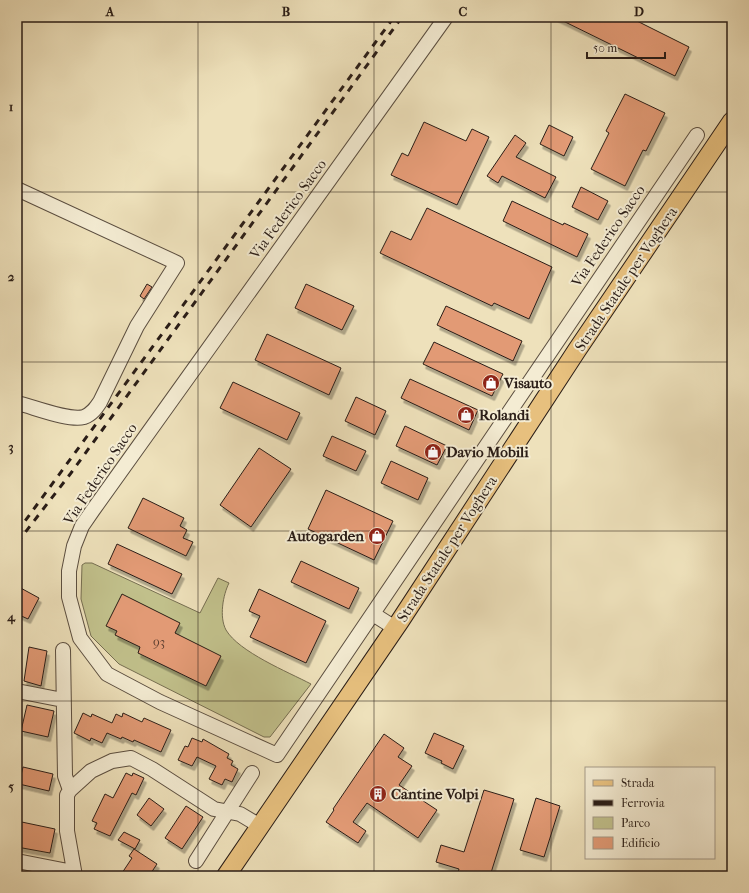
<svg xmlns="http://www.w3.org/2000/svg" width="749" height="893" font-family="'IM FELL French Canon',serif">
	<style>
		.green { fill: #c1c08b; stroke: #766e51 }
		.building { fill: #e29a75; stroke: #2a1d17; filter: url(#shadow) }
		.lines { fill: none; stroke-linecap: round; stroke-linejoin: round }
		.minor-casing { stroke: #5b4e40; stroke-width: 16 }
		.major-casing { stroke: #2a1d17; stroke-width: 20 }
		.minor { stroke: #f4ecd3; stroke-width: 14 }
		.major { stroke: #e7c07e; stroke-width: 18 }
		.rail { stroke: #2a1d17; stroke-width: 3; stroke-dasharray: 7 7; stroke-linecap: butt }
		.grid { fill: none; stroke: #2a1d17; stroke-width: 1; stroke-opacity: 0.55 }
		.labels { text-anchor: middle; stroke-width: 4; stroke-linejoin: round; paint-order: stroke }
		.number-label { font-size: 13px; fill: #583c2e }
		.street-label { font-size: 15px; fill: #2a1d17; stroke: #f4ecd3 }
		.poi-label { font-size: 15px; font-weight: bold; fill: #2a1d17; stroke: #f4ecd3; text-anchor: start }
		.neatline { fill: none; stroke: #2a1d17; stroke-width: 1.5 }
		.grid-label { font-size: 13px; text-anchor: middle; font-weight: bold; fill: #2a1d17 }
	</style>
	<defs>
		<filter id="shadow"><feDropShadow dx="2.5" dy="4.5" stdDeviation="0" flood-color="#0004"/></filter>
	</defs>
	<rect width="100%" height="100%" fill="#eee1bb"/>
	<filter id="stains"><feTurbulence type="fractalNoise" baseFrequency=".005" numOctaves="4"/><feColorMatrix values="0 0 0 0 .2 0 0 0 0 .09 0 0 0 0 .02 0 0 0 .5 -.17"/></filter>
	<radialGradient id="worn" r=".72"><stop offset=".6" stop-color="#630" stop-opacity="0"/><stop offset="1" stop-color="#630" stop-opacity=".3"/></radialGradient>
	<!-- green -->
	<path class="green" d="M85,563h7l108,50 18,-35 11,5c-6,12 -10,34 -3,47 13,22 62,42 85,54l-41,53h-6l-145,-73 -28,-28 -10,-37 1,-34z"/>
	<!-- building -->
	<path class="building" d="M555,17h74l60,30 -14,29z
		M625,94l40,19 -19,38 -3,-1 -18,36 -34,-17 18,-36 -3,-2z
		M424,122l42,19 6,-12 17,8 -32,68 -66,-30 11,-22 6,3z
		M549,125l24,12 -9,19 -24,-12z
		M515,135l11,8 -10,14 40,20 -11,21 -43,-22 -4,7 -11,-7z
		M581,187l27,14 -10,19 -26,-13z
		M512,201l51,24 1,-2 24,11 -11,23 -74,-36z
		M427,208l125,59 -23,52 -35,-16 -2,3 -112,-53 11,-22 20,9z
		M147,284l5,3 -8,12 -4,-3z
		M306,284l48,22 -12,24 -47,-22z
		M446,306l76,35 -9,20 -76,-36z
		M267,334l74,34 -12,27 -74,-35z
		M434,342l69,32 -11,22 -69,-32z
		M410,379l68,31 -9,20 -68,-32z
		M233,382l67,31 -13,27 -67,-32z
		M356,397l30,14 -11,24 -30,-14z
		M405,426l42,20 -10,19 -41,-19z
		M332,436l34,15 -10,20 -33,-15z
		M259,448l32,21 -40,58 -31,-22z
		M391,461l37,17 -10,22 -37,-17z
		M326,490l67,31 -19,39 -66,-31z
		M143,498l41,20 -4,8 7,4 -4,8 10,4 -7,14 -58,-28z
		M117,544l65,30 -10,20 -64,-30z
		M301,561l58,27 -10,21 -58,-27z
		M17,586l22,12 -11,21 -11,-5z
		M259,589l67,32 -20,42 -56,-26 10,-21 -11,-5z
		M122,594l58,29 -5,10 46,23 -15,30 -68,-33 2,-6 -25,-12 2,-4 -11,-5z
		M29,647l18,4 -6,35 -17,-5z
		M27,705l27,6 -6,26 -27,-6z
		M83,713l8,4 1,-3 20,9 4,-9 6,3 1,-4 19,9 2,-4 27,12 -10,22 -27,-12 -1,2 -11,-5 -1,2 -14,-6 -5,10 -11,-5 -1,3 -16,-8z
		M434,733l30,13 -11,23 -12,-6 1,-2 -17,-8z
		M384,734l20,14 -6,9 14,9 -13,19 38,25 -19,28 -51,-35 -14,19 13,9 -8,12 -32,-21 8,-12 -1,-1z
		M192,738l10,4 1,-3 26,15 -2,4 6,3 -2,4 7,4 -6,13 -7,-3 -3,6 -13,-6 7,-13 -19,-9 -5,9 -14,-6 7,-14 3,1z
		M23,767l30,7 -4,17 -30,-7z
		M126,773l6,3 1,-3 11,5 -8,17 -4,-2 -22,43 -16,-7 3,-6 -5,-2 13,-27 8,4z
		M484,790l30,9 -24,77h-33l2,-7 -23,-7 5,-17 23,7z
		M149,798l15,11 -13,17 -14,-11z
		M536,798l24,8 -16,51 -24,-7z
		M186,806l17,11 -21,32 -17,-11z
		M17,821l38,8 -5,24 -33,-6z
		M124,832l16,8 -5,9 -17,-9z
		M134,849l23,15 -8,12h-29l12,-18 -3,-2z"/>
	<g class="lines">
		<!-- minor casing -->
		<g class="minor-casing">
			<path id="minor" d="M446,17l-353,493 -11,16 -8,20 -5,25v26l11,41 27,36 53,28 117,53 420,-620
				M17,189l160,74 -40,63 -37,76c-4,6 -8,12 -16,15 -16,4 -50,-10 -67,-14
				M373,614l22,14
				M63,650l2,126 5,14
				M17,691l46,9
				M17,861l56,11
				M196,861l56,-88
				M75,876l-8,-45v-36l3,-5 21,-19 21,-10 19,-3 21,11 62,40 26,5 20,12"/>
		</g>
		<!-- major casing -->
		<g class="major-casing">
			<path id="major" d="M226,876l174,-255 177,-271 155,-229"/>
		</g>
		<!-- minor -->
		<use href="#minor" class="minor"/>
		<!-- major -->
		<use href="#major" class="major"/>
		<!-- rail -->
		<path class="rail" d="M17,532l377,-515
			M17,543l54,-70 331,-456"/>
	</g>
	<!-- grid -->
	<path class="grid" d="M198,17v859M374,17v859M551,17v859M17,192h715M17,362h715M17,531h715M17,701h715"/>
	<!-- icons -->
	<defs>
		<g id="shop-disc" transform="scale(0.9)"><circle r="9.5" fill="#8f2418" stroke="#f4ecd3"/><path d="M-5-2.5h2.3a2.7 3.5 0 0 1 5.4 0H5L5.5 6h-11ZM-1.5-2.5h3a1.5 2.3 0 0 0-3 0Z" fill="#fff"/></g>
		<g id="building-disc" transform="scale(0.9)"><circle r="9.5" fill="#8f2418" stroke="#f4ecd3"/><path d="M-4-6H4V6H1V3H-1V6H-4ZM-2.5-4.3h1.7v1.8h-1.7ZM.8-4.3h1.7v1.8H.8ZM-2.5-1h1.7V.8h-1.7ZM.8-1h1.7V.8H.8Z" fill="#fff"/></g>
	</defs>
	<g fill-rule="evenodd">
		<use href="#shop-disc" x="491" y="383"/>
		<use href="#shop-disc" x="466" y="415"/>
		<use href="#shop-disc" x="433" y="452"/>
		<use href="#shop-disc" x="377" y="536"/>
		<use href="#building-disc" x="378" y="794"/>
	</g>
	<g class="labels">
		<!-- number labels -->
		<g class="number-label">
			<text x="159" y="646">93</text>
		</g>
		<!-- street labels -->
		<g class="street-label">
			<text transform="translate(288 209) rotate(-54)" y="5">Via Federico Sacco</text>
			<text transform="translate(608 236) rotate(-56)" y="5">Via Federico Sacco</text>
			<text transform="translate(626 279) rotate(-56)" y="5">Strada Statale per Voghera</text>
			<text transform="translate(100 474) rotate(-56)" y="5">Via Federico Sacco</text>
			<text transform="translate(447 549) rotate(-57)" y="5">Strada Statale per Voghera</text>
		</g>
		<!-- poi labels -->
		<g class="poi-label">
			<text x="504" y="388">Visauto</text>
			<text x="479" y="420">Rolandi</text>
			<text x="446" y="457">Davio Mobili</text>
			<text x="364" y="541" text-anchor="end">Autogarden</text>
			<text x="391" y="799">Cantine Volpi</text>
		</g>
	</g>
	<!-- margin -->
	<rect width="749" height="893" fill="none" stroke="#eee1bb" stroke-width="44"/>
	<!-- legend -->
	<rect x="585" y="767" width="130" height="92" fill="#f4ecd3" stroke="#a39988"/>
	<rect x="593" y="780" width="20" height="6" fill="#e7c07e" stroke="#a39988"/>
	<text x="621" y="787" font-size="12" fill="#2a1d17">Strada</text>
	<rect x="593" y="800" width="20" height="6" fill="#2a1d17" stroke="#a39988"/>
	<text x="621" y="807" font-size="12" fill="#2a1d17">Ferrovia</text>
	<rect x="593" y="817" width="20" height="12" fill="#c1c08b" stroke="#a39988"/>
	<text x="621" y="827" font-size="12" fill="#2a1d17">Parco</text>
	<rect x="593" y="837" width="20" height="12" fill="#e29a75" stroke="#a39988"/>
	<text x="621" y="847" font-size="12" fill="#2a1d17">Edificio</text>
	<!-- scale -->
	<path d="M587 52v6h78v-6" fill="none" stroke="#2a1d17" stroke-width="2"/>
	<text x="593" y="52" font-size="12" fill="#2a1d17" stroke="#f4ecd3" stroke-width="3" paint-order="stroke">50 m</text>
	<rect x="22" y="22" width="705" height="849" class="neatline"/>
	<g class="grid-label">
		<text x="110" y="16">A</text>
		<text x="286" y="16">B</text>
		<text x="463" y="16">C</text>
		<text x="639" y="16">D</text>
		<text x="11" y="111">1</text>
		<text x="11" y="281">2</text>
		<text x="11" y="451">3</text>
		<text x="11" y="621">4</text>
		<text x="11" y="791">5</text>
	</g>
	<rect width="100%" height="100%" filter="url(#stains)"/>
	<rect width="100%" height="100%" fill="url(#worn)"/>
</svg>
